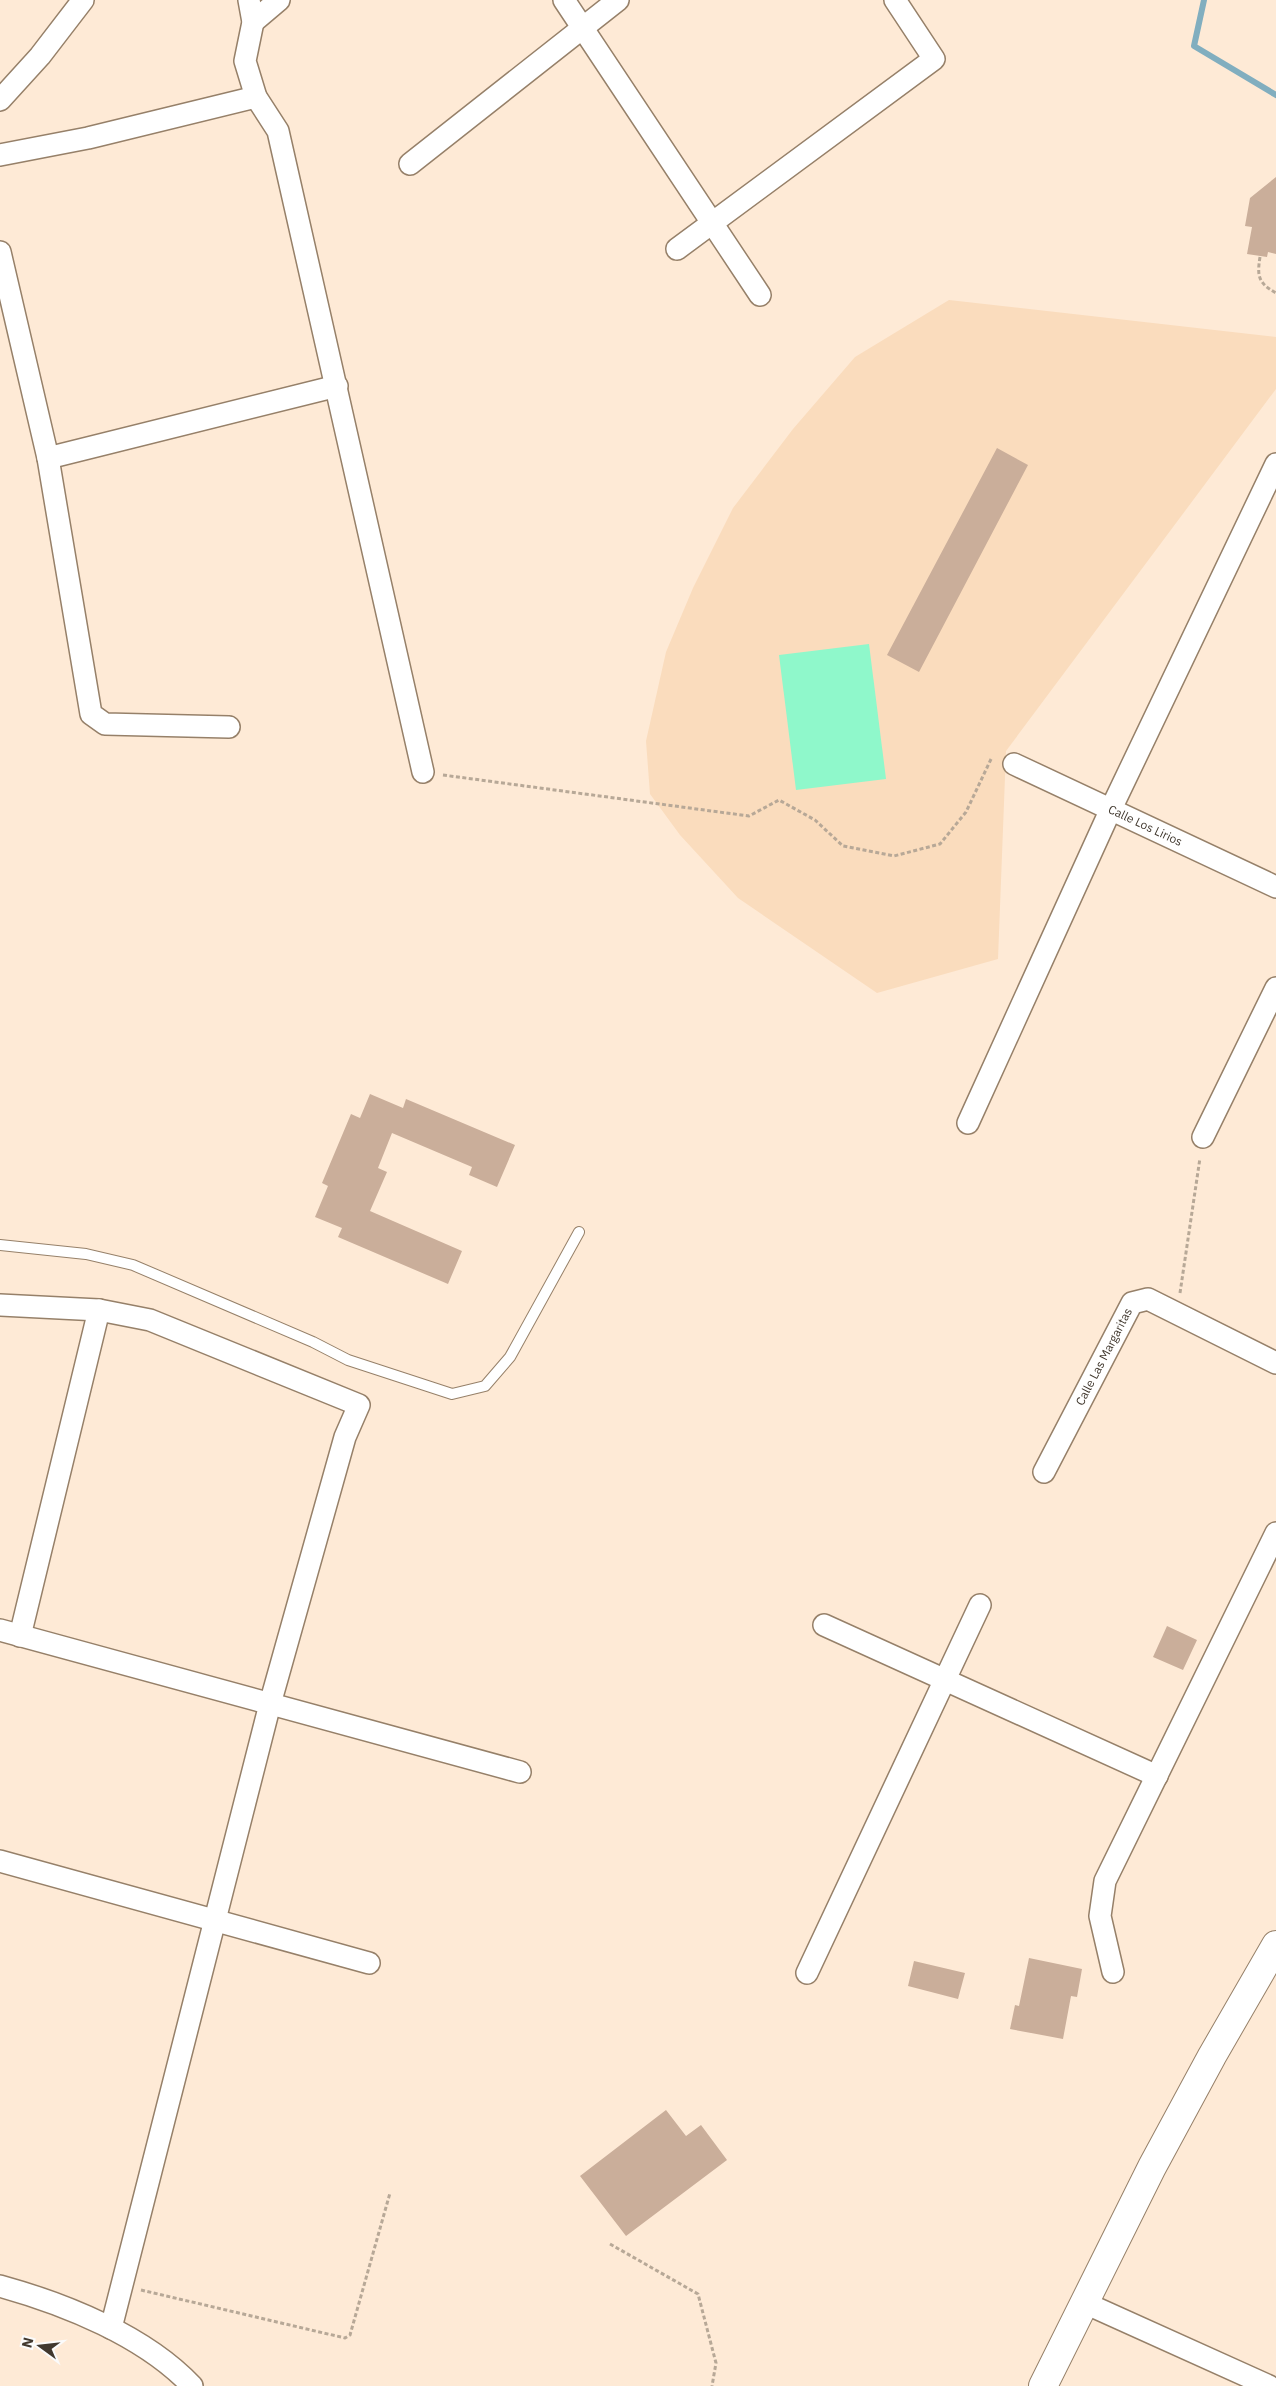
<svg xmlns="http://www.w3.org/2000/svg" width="1276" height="2386" font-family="'IBM Plex Sans',sans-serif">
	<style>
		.built { fill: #fadcbd }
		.green { fill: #8ff8cb }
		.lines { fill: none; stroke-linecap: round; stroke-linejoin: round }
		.stream { stroke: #81aebf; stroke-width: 6 }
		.building { fill: #caae9a }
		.lane-casing { stroke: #968069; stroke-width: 12 }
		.street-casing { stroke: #968069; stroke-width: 24 }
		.secondary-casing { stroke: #968069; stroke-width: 30 }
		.path { stroke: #b7a897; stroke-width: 3; stroke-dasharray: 4 2.5; stroke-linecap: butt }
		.lane { stroke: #fff; stroke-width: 10 }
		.street { stroke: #fff; stroke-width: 21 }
		.secondary { stroke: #fff; stroke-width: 28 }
		.labels { text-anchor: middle; stroke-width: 4; stroke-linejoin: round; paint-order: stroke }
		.street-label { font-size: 12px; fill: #41382e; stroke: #fbfbfb }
	</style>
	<rect width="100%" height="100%" fill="#feead6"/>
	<!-- built -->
	<path class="built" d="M949,300l327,37v52l-270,362 -8,208 -121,34 -139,-95 -58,-63 -30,-41 -4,-53 20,-89 27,-64 40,-80 60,-79 62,-72z"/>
	<!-- green -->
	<path class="green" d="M869,644l17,135 -90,11 -17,-135z"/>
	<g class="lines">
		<!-- stream -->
		<path class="stream" d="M1204,0l-10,46 82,49"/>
	</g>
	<!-- building -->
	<path class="building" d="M1276,177v77l-8,-2 -1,5 -20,-3 5,-27 -7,-1 5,-28z
		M997,448l31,17 -109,207 -32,-17z
		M370,1094l33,14 3,-9 109,46 -18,42 -28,-12 3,-8 -80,-34 -14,35 9,4 -17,39 92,40 -14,33 -110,-47 4,-9 -27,-11 13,-31 -6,-3 29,-69 9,4z
		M1167,1626l30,14 -14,30 -30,-13z
		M1029,1958l53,11 -5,28 -6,-1 -8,43 -53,-10 5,-24 4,1z
		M914,1961l51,12 -7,26 -50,-13z
		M666,2110l20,26 15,-11 26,35 -101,76 -46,-60z"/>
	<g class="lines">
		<!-- lane casing -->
		<g class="lane-casing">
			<path id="lane" d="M0,1245l86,9 47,11 180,77 35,18 104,34 33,-8 25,-29 69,-125"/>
		</g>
		<!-- street casing -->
		<g class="street-casing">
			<g id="street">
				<path d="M249,0l4,22 -8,39 11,36 22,34 145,641"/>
				<path d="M564,0l196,295"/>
				<path d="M253,22l26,-22"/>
				<path d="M0,100l40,-44 43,-56"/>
				<path d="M0,155l88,-17 168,-41"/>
				<path d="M410,164l208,-164"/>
				<path d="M677,249l257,-190 -39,-59"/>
				<path d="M0,252l48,206 43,256 14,10 124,3"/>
				<path d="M48,458l289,-72"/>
				<path id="s1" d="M1014,764l262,123"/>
				<path d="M968,1123l142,-312 166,-347"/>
				<path d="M1203,1137l73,-149"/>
				<path d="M0,1305l99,5 51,10 209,85 -14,32 -75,267 -159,624"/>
				<path id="s2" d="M1044,1472l88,-169 16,-4 128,64"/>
				<path d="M824,1625l333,151"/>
				<path d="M0,1630l520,142"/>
				<path d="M20,1636l79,-326"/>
				<path d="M0,1861l369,102"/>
				<path d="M1113,1972l-13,-56 5,-35 171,-348"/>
				<path d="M807,1973l173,-368"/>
				<path d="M0,2286c65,18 145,50 192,100"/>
				<path d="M1085,2303l184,83"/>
			</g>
		</g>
		<!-- secondary casing -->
		<g class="secondary-casing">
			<path id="secondary" d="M1043,2386l109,-219 60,-111 64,-111"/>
		</g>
		<!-- path -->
		<path class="path" d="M1260,257c-3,19 -2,26 16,36
			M443,775l306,41 30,-16 36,20 28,26 51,10 46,-12 26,-32 26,-55
			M1180,1293l20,-135
			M610,2244l88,50 18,69 -4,23
			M141,2290l204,48 5,-3 40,-142"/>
		<!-- lane -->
		<use href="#lane" class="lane"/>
		<!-- street -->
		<use href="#street" class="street"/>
		<!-- secondary -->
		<use href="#secondary" class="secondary"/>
	</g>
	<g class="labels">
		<!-- street labels -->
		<g class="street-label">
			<text dy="4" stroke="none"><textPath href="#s1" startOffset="145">Calle Los Lirios</textPath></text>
			<text dy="4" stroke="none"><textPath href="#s2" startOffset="130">Calle Las Margaritas</textPath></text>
		</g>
	</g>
	<!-- north arrow -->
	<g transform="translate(40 2346) rotate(285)" stroke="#fbfbfb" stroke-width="4" paint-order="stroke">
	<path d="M0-4L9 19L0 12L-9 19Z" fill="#41382e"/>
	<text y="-8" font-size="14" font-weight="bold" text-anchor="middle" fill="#41382e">N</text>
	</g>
</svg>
